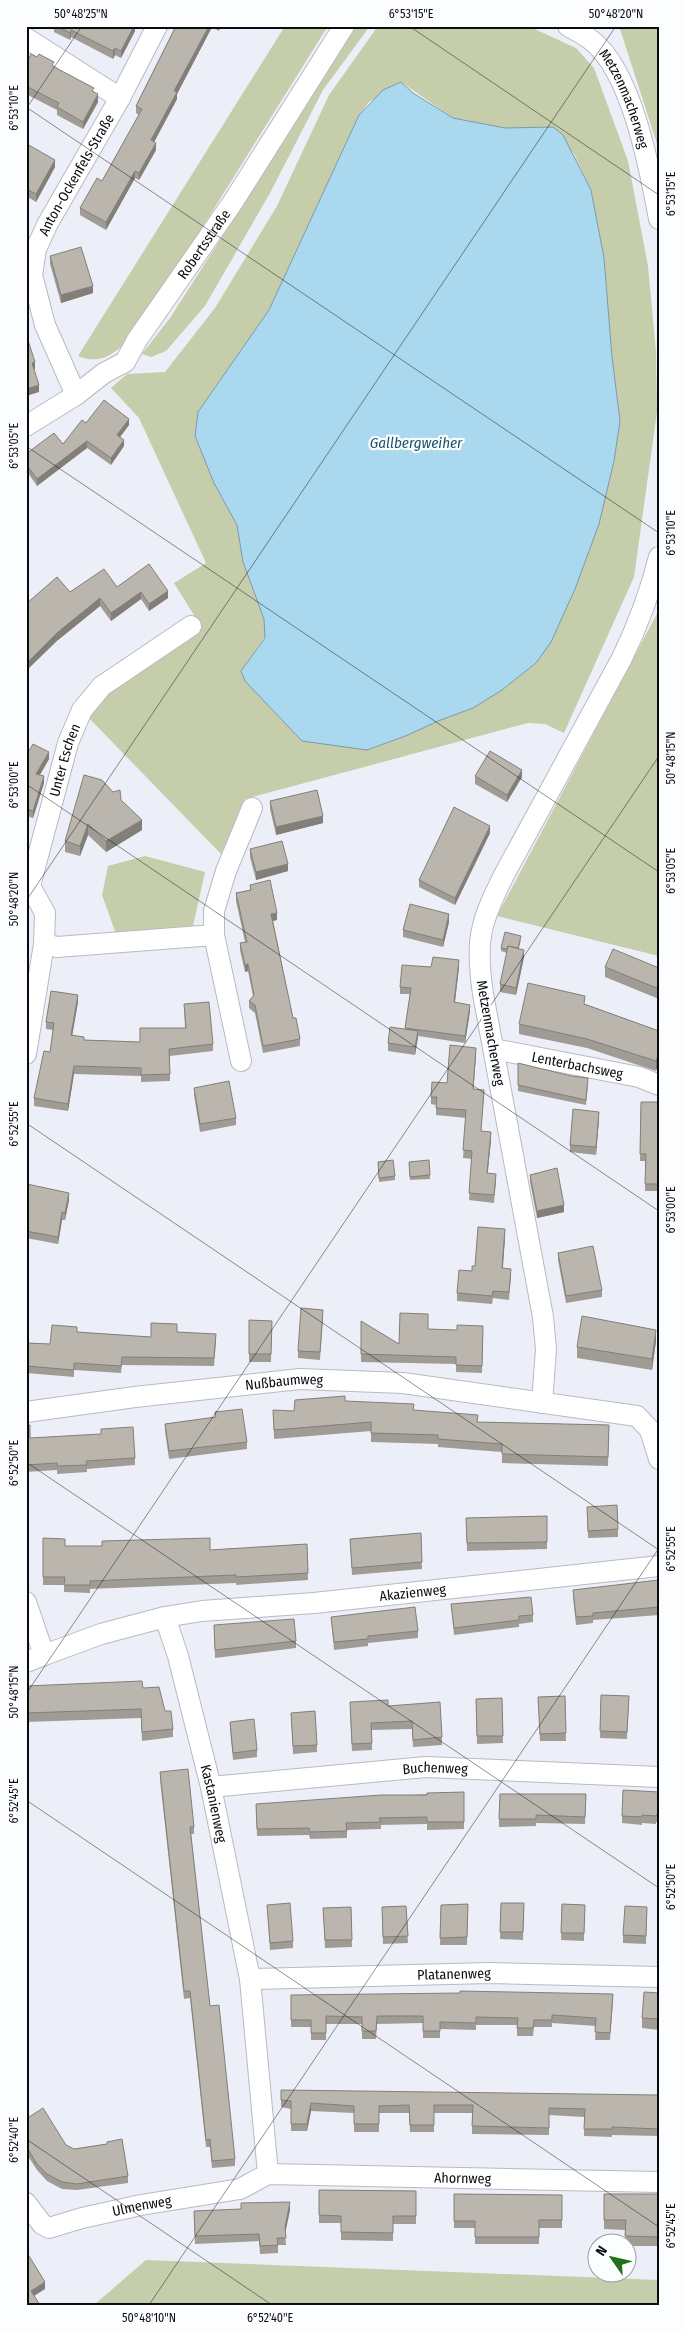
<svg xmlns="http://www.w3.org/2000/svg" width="685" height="2331" font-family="'Fira Sans Condensed',sans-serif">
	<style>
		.green { fill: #c5cdaa; fill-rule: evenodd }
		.water { fill: #aad8ef; stroke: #7a9aac }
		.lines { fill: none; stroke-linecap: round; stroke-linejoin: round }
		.street-casing { stroke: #b8bac3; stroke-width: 22 }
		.street { stroke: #fff; stroke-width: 20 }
		.wall { fill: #a09c95 }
		.shaded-wall { fill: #827f79 }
		.building { fill: #bab5ad; stroke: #827f79 }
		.ticks { fill: none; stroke: #0a0b0e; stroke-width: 1; stroke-opacity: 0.45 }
		.labels { text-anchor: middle; stroke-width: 4.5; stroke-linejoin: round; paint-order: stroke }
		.street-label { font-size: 14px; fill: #0a0b0e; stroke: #fcfdfe }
		.water-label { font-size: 15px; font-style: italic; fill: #1b536c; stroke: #fcfdfe }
		.neatline { fill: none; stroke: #0a0b0e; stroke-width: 2 }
		.ticks-label { font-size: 12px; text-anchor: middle; fill: #0a0b0e }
	</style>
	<rect width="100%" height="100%" fill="#edeff8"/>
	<!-- green -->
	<path class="green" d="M285,26h43l-191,306c-19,17 -32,35 -59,24z
		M353,26h17l-47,64 -53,103 -65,113 -39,45 -15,6 -9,-3 28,-36 133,-207z
		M378,26h150l48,22 18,20 34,93 20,105 8,85 1,61 -23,165 -70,156 -19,-9 -17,-1 -283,76 -24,55 -135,-139 22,-23 94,-64 -28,-45 32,-20 -67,-145 -28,-30 16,-14 38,-2 50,-64 62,-102 52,-111zM401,82l52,36 52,10 48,-1 21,27 17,36 13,68 8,99 8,64 -6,40 -15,63 -24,65 -39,74 -34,27 -29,18 -35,13 -30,14 -41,15 -126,-79 24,-34 -1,-18 -21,-57 -6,-37 -23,-42 -19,-47 3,-24 71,-102 90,-195 10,-13z
		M600,26h59v124l-39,-121z
		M659,610v346l-162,-40z
		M145,856l60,16 -12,54 -77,8 -14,-39 6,-29z
		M146,2260l513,20v25h-565z"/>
	<!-- water -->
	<path class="water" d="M401,82l12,11 40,25 52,10 48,-1 10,8 28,55 13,68 8,99 8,64 -6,40 -15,63 -24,65 -24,53 -15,21 -34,27 -29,18 -35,13 -30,14 -41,15 -65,-9 -57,-60 -4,-10 24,-33 -1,-19 -21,-57 -6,-37 -23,-42 -19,-47 3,-24 71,-102 90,-195 24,-25z"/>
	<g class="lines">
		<!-- street casing -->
		<g class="street-casing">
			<g id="street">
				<path id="s1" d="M568,26c8,5 16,8 23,14 41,31 59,130 68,179"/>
				<path d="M26,38l94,60"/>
				<path id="s2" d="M76,395l-31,-70 -13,-50 4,-26 12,-26 72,-125 37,-72"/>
				<path id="s3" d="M26,426l50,-31 28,-22 21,-11 12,-22 96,-138 111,-176"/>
				<path d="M214,935l27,126"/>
				<path d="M44,944l13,3 157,-12v-24l12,-40 26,-63"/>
				<path id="s4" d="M494,1049l145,28 20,8"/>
				<path id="s5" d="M26,1054l18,-110 1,-31 -15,-27 38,-143 14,-33 20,-24 89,-60"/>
				<path d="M542,1403l4,-54 -3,-32 -60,-323c-8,-54 -3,-71 21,-119l118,-217c16,-33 28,-65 37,-101"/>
				<path id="s6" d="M26,1412l109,-15 165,-18 103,4 234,33 13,14 9,29"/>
				<path id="s7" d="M26,1602l18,53 57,-21 64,-17 13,39 33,131 39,192 18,195"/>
				<path id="s8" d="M165,1617l37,-6 112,-8 345,-37"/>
				<path d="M26,1662l18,-7"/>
				<path id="s9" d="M211,1787l215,-20 233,10"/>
				<path id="s10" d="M250,1979l239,-6 170,4"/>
				<path id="s11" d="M26,2203l16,21 7,4 33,-10 59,-13 99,-16 28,-15 391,8"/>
			</g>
		</g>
		<!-- street -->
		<use href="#street" class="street"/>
	</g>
	<!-- wall -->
	<path class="wall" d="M51,26h84v5l-14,27 -6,-3 -2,4 -42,-22 -1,3 -16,-8v-4z
		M176,26h45l-2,5 -7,-4 -35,67v5l-23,43 2,8 -17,30 -4,-2 -29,52 -26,-15v-7l22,-27 37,-66 -3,-2v-7z
		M26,64l28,2 40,26 4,10 -15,27 -26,-14v-5l-31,-16z
		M26,144l29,23 -19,35 -10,-6z
		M50,256l43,37 -32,10 -11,-39z
		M86,423l43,2 -9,12 4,9 -13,19 -24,-17 -50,38 -11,-16v-16l37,-10z
		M117,587l51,11 -19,13 -8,-12 -30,22 -11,-15 -42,34 12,-48z
		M26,756l23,3 -9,16 4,8 -11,35 -7,-2z
		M475,776l47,1 -15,25 -32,-18z
		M121,800l21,30 -36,22 -18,-17 -8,21 -15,-4v-11z
		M270,801l53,22 -47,12 -6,-26z
		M490,833l-35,72 -36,-18v-7z
		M250,849l38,22 -32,9 -6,-23z
		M250,885l27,35 -4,1 20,97 7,21v7l-37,7 -8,-40 -6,-5v-7l4,-5 -5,-25 -3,1 -5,-22v-7l5,-1 -9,-41v-8l14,-3z
		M449,922l-6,25 -40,-10v-7z
		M521,940l-2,8 5,9 -8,38 -16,-3v-8l7,-31 -6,-2v-3z
		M431,967h28l-4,36 15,8 -5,32 -47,-7 -3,19 -27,-4v-8l17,-14 5,-35h-10v-7z
		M605,967l54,1v31l-54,-22z
		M78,1002l-6,33 12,5 56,2 45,-14 -1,-24 29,40v7l-43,5v25l-29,1v-6l-67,-2 -6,37 -34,-5v-8l16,-46 3,-22 -7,-1v-7z
		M585,1004l74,27 -3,40 -69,-23 -68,-14v-10z
		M476,1055l-3,34 11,8 -3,34 10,9 -4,33 9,9 -2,21 -25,-3 3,-41 -9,-1 3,-40 -30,-3v-10l-5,-1v-7z
		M518,1063l70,21 -2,21 -68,-14z
		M194,1088l42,30v7l-36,7 -6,-37z
		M641,1102h18v89h-14v-30h-5z
		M599,1119l-3,36 -26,-3v-7z
		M429,1160l1,19 -20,1 -1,-18z
		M378,1162l17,14v4l-16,2z
		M530,1175l34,37 -27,6 -7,-36z
		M26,1190l43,10 -4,20h-3l-4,24 -32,-6z
		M505,1237l-2,31 8,9 -2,23 -16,-2 -1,6 -35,-3v-8l18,-27z
		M558,1253l44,37v7l-36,6 -8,-43z
		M323,1317l-3,43 -22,-2v-7z
		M249,1320l23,1 -1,41h-22z
		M361,1321l38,23 29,-15 55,5 -1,39 -26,-1v-8l-95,-2z
		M77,1332l74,5 26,-5 39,9 -2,25 -92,-1 -1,8 -47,-3v7l-48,-4v-30l24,1z
		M656,1341l-4,29 -75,-12v-11z
		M345,1401l69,9 64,12 131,3 -1,41 -106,-3v-11l-64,-5v-3l-67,-2v-11l-97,8 -1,-29 21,1z
		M215,1412l32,30v7l-78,10 -4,-28v-7l50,-7z
		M26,1426l4,12 105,20v7l-48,4v3l-30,2v-4l-31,2z
		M587,1507l31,22v8l-30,1z
		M547,1516v33l-80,2 -1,-33z
		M421,1533l1,36 -70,6 -2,-36z
		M43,1538l22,8 145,4 97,-6 1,36 -72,5v-2l-146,6v4l-26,-1v-7h-21z
		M659,1580v35l-66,5v3l-17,2 -3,-28v-7z
		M451,1604l82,11v7l-14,2v3l-65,8z
		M331,1617l87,14v7l-50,5v3l-34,4z
		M214,1625l82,16v7l-81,10z
		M26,1686l117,2 22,23 8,18v8l-31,4 -1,-23 -115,4z
		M601,1695l28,1 -2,43 -27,-1z
		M565,1696l1,45h-26l-2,-44z
		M502,1698l1,45 -26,1 -1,-45z
		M388,1706l54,31v8l-29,2 -1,-18 -40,1v20l-20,1 -2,-41z
		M291,1713l26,32v7l-24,2z
		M230,1722l27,28v7l-24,3 -3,-31z
		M160,1772l34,55v7h-3l19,172 25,153v7l-23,2 -2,-21h-4l-16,-149 -6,1 -24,-220z
		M464,1792v37l-37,1v-6l-46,1v4l-34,1v8l-37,1 -1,-4 -52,1 -1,-32z
		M659,1792v30h-3v2l-14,-1v2l-20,-2v-7z
		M586,1794l-1,30 -49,-1v3l-37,1v-8z
		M501,1903h23l-1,37 -23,-1z
		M468,1904l-1,41h-27l1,-40z
		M562,1904l23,1 -1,36 -23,-1z
		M267,1905l26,36v7l-23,2z
		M406,1906l2,37 -25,1 -1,-37z
		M351,1907l1,40 -27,1 -2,-40z
		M647,1907l-1,37 -23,-1v-8z
		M659,1993v37l-17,-2v-10z
		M291,1995l322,7 -3,38h-15l1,-14 -44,-3v4h-18l-1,9h-16v-11h-41v5l-36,-1v9h-17v-15l-46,1 -1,15h-14v-15h-36v16h-15v-13h-20z
		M659,2095v41l-47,-1v2l-28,-1v-19l-35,-2v20l-77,-1v-21h-38v19h-24l-1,-19h-30v19h-25v-19l-43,-2 -4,20h-16v-22l-10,-2v-7z
		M26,2119l40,26 8,4 33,-5v-2l21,34v7l-51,7 -15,-1 -15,-8 -10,-11 -11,-17z
		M319,2190l97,1v33h-23v17l-52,-1v-17h-22z
		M454,2194l108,1v33h-23v16h-64v-16h-21z
		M604,2194h55v52h-31v-2h-3v-14l-21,-1z
		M290,2210l-5,23 1,12h-8v8l-18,1 -1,-13 -64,3 -1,-33z"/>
	<!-- shaded-wall -->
	<path class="shaded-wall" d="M134,26h1v5l-14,27v-7z
		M209,26h3v1l-35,67v5l-26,49v-8l23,-49z
		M71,30v7l-1,3v-7z
		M115,48v7l-2,4v-8z
		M98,94v8l-15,27v-7z
		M156,143v7l-17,30v-7z
		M55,160v7l-19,35v-8z
		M135,171v7l-29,52v-8z
		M93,286v7l-32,10v-8z
		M35,362v7l-3,2v-8z
		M39,385v7l-13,4v-7z
		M129,419v6l-12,16v-6z
		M124,440v6l-13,19v-7z
		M87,441v7l-50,38v-7z
		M168,591v7l-19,13v-7z
		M141,592v7l-30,22v-8z
		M100,598v8l-42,34 -32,31v-7l32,-32z
		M49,752v7l-13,22v-7z
		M522,770v7l-15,25v-7z
		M44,776v7l-11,35v-7z
		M323,816v7l-47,12v-8z
		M142,820v10l-36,22v-11z
		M88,824v11l-8,21v-10z
		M490,826v7l-35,72v-7z
		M288,864v7l-32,9v-8z
		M277,913v7l-6,1v-7z
		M449,914v8l-6,25v-7z
		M524,950v7l-8,38v-7z
		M459,960v7l-5,42v-7z
		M248,964v7l-3,1v-7z
		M78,995v7l-7,41v-8z
		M470,1005v6l-5,32v-7z
		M418,1031v7l-3,17v-8z
		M476,1048v7l-3,41v-7z
		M659,1053v10l-3,8v-10z
		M74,1066v8l-6,37v-7z
		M599,1112v7l-3,36v-8z
		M491,1132v8l-4,41v-8z
		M69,1193v7l-4,20v-7z
		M564,1205v7l-27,6v-7z
		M62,1212v8l-4,24v-7z
		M505,1229v8l-3,39v-8z
		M656,1330v11l-4,29v-11z
		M311,2103v8l-4,20v-7z
		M290,2202v8l-5,24v-7z
		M45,2282v7l-14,9v-7z"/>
	<!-- building -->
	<path class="building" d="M57,26h77l-13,25 -6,-3 -2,3 -42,-21 -1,3z
		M176,26h33l-35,65 3,1 -26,48 5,3 -17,30 -4,-2 -29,51 -26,-14 17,-30 5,3 40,-72 -6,-3z
		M31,54l6,3 2,-3 15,8 -2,3 6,4 36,19 -2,3 6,3 -15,28 -26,-15 2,-4 -33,-17v-22z
		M26,144h1l28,16 -19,34 -10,-5z
		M81,247l12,39 -32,9 -11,-39z
		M26,334l9,28 -3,1 7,22 -13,4z
		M104,400l25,19 -12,16 7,5 -13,18 -24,-17 -50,38 -11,-15v-10l28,-21 9,11 19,-24 4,3z
		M149,564l19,27 -19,13 -8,-12 -30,21 -11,-15 -42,34 -32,32v-60l31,-27 13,15 34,-23 13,18z
		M33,744l16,8 -13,22 8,2 -11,35 -7,-2v-53z
		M490,751l32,19 -15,25 -32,-19z
		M84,775l18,5 11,12 7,-2 1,10 21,20 -36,21 -18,-17 -8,22 -15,-5z
		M317,790l6,26 -47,11 -6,-26z
		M454,807l36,19 -35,72 -36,-18z
		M282,841l6,23 -32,8 -6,-23z
		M270,880l7,33 -6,1 22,104h3l4,21 -37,7 -8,-41 -6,-4 5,-6 -6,-31 -3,1 -5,-22 7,-1 -11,-49 15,-3 -1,-5z
		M410,904l39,10 -6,26 -40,-10z
		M505,932l16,4 -3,12 -10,-2 -1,3 -6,-1z
		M508,946l16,4 -8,38 -16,-4z
		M613,949l46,19v21l-54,-22z
		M433,957l26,3 -5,42 16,3 -5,31 -60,-8 6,-40 -11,-1 2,-22 29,2z
		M528,983l57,13 -1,8 75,27v22l-3,8 -69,-22 -68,-15z
		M51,991l27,4 -7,40 13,2v3l56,2v-14h46l-2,-24 25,-2 4,42 -44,5 1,25 -29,1v-7l-67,-2 -6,38 -34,-6 10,-47 6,1 4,-29 -8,-1z
		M390,1027l28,4 -3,16 -27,-4z
		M450,1045l26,3 -3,41 11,1 -3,41 10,1 -4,41 9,1 -2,21 -25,-2 3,-42 -9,-1 3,-40 -30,-2 1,-11h-6l1,-15 15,1z
		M518,1063l53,13 17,2 -2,22 -68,-15z
		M229,1081l7,37 -36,6 -6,-36z
		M641,1102h18v82h-14l1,-30h-6z
		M573,1109l26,3 -3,35 -26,-2z
		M393,1160l2,16 -16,2 -1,-16z
		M429,1160l1,15 -20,2 -1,-15z
		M557,1168l7,37 -27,6 -7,-36z
		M27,1184l42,9 -4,20 -3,-1 -4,25 -32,-6v-41z
		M478,1227l27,2 -3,39 9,1 -2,23 -16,-1 -1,5 -35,-3 2,-23 13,1v-5h3z
		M593,1246l9,44 -36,6 -8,-43z
		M301,1308l22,2 -3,42 -22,-1z
		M400,1313l28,1v15l29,1v-5l26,1 -1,40 -26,-1v-8l-95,-3v-33l38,23z
		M582,1316l74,14 -4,29 -75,-12z
		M249,1320l23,1 -1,33h-22z
		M151,1323l26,1v8l39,2 -2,24 -92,-1 -1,9 -47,-3v7l-48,-4v-23l24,1 2,-19 25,2v5l74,5z
		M345,1396v5l69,3 -1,6 65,5 -1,7 132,3 -1,32 -106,-3v-10l-64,-5v-4l-67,-2v-11l-97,8 -1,-20 21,1 1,-11z
		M242,1409l5,33 -78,9 -4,-27 51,-7 -1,-5z
		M30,1425v13l71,-4v-5l32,-2 2,31 -49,3 1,4 -30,1v-3l-31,2v-39z
		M617,1505l1,24 -30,2 -1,-24z
		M547,1516v26l-80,1 -1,-25z
		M421,1533l1,29 -70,6 -2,-29z
		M43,1538l22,1v7h37v-5l108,-3v12l97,-6 1,29 -72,4v-2l-146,6v4h-26l1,-8h-22z
		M659,1580v27l-66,6v3l-17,1 -3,-27z
		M531,1597l2,18 -14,1v4l-65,8 -3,-24z
		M415,1607l3,24 -50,5v3l-34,3 -3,-25z
		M294,1619l2,22 -81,9 -1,-25z
		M142,1681l1,7 16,-1 6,24h6l2,18 -31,3 -1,-23 -115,4v-27z
		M601,1695l28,1 -2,36 -27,-1z
		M565,1696l1,37 -26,1 -2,-37z
		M502,1698l1,38h-26l-1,-37z
		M388,1700v6l52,-4 2,35 -29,3 -1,-19 -41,2 1,20 -20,1 -2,-42z
		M315,1711l2,34 -24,1 -2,-33z
		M254,1719l3,31 -24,3 -3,-31z
		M188,1769l6,58h-4l20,179 9,-1 16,154 -23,2 -2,-22 -4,1 -16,-149h-6l-24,-219z
		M623,1790l36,2v23h-3v1l-14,-1v2l-20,-1z
		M464,1792v30h-37v-5l-48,1 2,4 -35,1 1,8 -37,1 -1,-4 -52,1 -1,-25 125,-9h46v-2z
		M500,1794h86l-1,23 -49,-2v4h-37z
		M290,1903l3,38 -23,2 -3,-38z
		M501,1903h23l-1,29h-23z
		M468,1904l-1,33 -27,1 1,-33z
		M562,1904l23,1 -1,28h-23z
		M406,1906l2,30 -25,1 -1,-30z
		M625,1906l22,1 -1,29 -23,-1z
		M351,1907l1,33h-27l-2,-32z
		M460,1991l153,3 -3,39 -15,-1 1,-14 -44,-3v5h-18l-1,8h-16l1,-10 -42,-1v6l-36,-1v9h-17v-15h-46l-1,15h-14v-14l-36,-1v17h-15v-13h-20v-25l169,-2z
		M644,1992l15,1v26l-17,-1z
		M281,2090l378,5v34l-47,-2v2h-28l1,-20 -36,-1v20l-77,-2 1,-21h-39v20h-24l-1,-20 -30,1v18h-25v-18l-43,-3 -4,21h-16v-23l-10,-1z
		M43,2108l23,37 8,4 33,-5v-2l15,-3 6,37 -51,8 -15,-2 -15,-8 -10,-10 -11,-18v-27z
		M319,2190l97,1v25h-23v17l-52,-1v-16l-22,-1z
		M454,2194l108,1v25h-23v17h-64v-16h-21z
		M604,2194h55v43l-34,-1 1,-16h-22z
		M290,2202l-5,25 1,11h-9l1,7 -18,1 -1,-12 -64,2 -1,-25 47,-2v-6z
		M26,2251l19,31 -14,9 9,14h-14z"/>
	<!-- ticks -->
	<path class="ticks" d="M409,26l250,169M26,107l633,426M26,109l56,-83M26,446l633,426M26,784l633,427M26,901l590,-875M26,1123l633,427M26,1462l633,426M26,1694l633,-938M26,1800l633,427M26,2139l246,166M149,2305l510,-757"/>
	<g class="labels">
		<!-- street labels -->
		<g class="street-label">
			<text dy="5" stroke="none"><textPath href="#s1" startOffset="96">Metzenmacherweg</textPath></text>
			<text dy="5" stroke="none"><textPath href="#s2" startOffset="239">Anton-Ockenfels-Straße</textPath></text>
			<text dy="5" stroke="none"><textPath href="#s3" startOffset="260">Robertsstraße</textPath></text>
			<text dy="5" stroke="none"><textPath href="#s5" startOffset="304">Unter Eschen</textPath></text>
			<text transform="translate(491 1033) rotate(80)" y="5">Metzenmacherweg</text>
			<text dy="5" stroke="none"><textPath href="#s4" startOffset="85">Lenterbachsweg</textPath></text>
			<text dy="5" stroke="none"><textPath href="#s6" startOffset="260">Nußbaumweg</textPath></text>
			<text dy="5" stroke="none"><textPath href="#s8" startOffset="249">Akazienweg</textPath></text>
			<text dy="5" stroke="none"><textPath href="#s9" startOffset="225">Buchenweg</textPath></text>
			<text dy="5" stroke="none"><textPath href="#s7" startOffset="376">Kastanienweg</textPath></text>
			<text dy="5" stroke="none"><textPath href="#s10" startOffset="204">Platanenweg</textPath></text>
			<text dy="5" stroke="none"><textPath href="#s11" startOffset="456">Ahornweg</textPath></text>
			<text dy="5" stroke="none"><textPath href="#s11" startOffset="130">Ulmenweg</textPath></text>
		</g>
		<!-- water labels -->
		<g class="water-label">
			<text x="416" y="448">Gallbergweiher</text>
		</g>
	</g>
	<!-- border -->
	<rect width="685" height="2331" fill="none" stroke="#fcfdfe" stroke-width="55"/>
	<!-- north arrow -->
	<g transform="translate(612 2258) rotate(304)"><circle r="24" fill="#fcfdfe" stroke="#9b9c9e"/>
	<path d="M0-4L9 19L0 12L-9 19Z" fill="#1f7018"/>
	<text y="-8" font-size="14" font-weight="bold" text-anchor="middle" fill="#0a0b0e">N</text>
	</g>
	<rect x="28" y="28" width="630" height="2276" class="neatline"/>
	<g class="ticks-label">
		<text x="81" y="18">50°48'25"N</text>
		<text x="411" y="18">6°53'15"E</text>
		<text x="616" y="18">50°48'20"N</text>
		<text transform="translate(14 108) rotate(-90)" y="4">6°53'10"E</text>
		<text transform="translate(671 194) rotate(-90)" y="4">6°53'15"E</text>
		<text transform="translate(14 446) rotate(-90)" y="4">6°53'05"E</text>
		<text transform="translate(671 533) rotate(-90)" y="4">6°53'10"E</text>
		<text transform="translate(671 758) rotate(-90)" y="4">50°48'15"N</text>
		<text transform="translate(14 785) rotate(-90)" y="4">6°53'00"E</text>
		<text transform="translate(671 871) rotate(-90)" y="4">6°53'05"E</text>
		<text transform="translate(14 899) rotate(-90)" y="4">50°48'20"N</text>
		<text transform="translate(14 1124) rotate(-90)" y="4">6°52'55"E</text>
		<text transform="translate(671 1210) rotate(-90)" y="4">6°53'00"E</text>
		<text transform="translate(14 1463) rotate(-90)" y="4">6°52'50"E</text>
		<text transform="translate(671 1549) rotate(-90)" y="4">6°52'55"E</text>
		<text transform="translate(14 1692) rotate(-90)" y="4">50°48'15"N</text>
		<text transform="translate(14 1801) rotate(-90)" y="4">6°52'45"E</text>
		<text transform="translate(671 1887) rotate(-90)" y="4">6°52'50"E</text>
		<text transform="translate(14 2140) rotate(-90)" y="4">6°52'40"E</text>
		<text transform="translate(671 2226) rotate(-90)" y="4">6°52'45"E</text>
		<text x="149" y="2322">50°48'10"N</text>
		<text x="270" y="2322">6°52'40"E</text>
	</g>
</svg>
